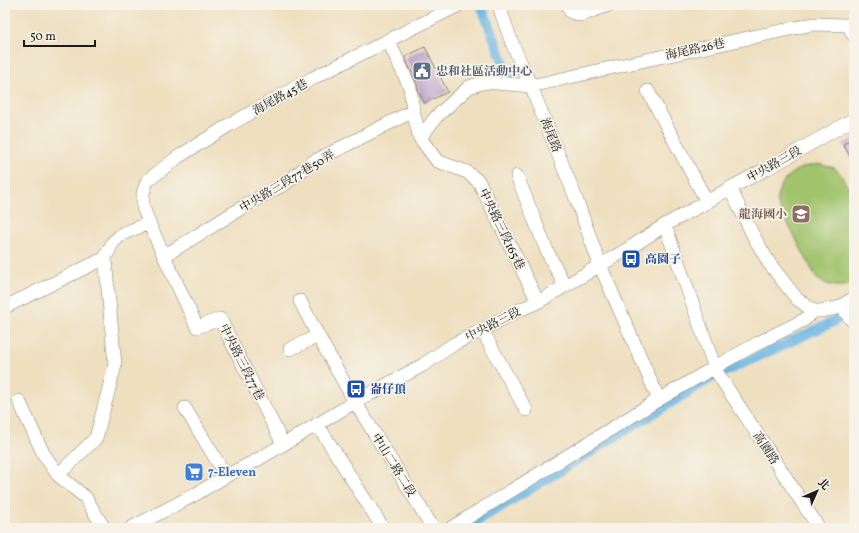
<svg xmlns="http://www.w3.org/2000/svg" width="859" height="533" font-family="Vollkorn,'Noto Serif TC',serif">
	<style>
		.green { fill: #a0c36c; stroke: #5e7044 }
		.lines { fill: none; stroke-linecap: round; stroke-linejoin: round }
		.canal { stroke: #6ab6e3; stroke-width: 10 }
		.building { fill: #b89eca }
		.minor-casing { stroke: #857e6e; stroke-width: 14 }
		.minor { stroke: #fff; stroke-width: 13 }
		.labels { text-anchor: middle; stroke-width: 3.5; stroke-linejoin: round; paint-order: stroke }
		.street-label { font-size: 12px; fill: #1c1c1c; stroke: #f7f3e8 }
		.service-label { font-size: 12px; font-weight: bold; fill: #4e5e75; stroke: #f7f3e8; text-anchor: start }
		.education-label { font-size: 12px; font-weight: bold; fill: #785e54; stroke: #f7f3e8; text-anchor: end }
		.transit-label { font-size: 12px; font-weight: bold; fill: #164399; stroke: #f7f3e8; text-anchor: start }
		.shop-label { font-size: 12px; font-weight: bold; fill: #366cbe; stroke: #f7f3e8; text-anchor: start }
	</style>
	<rect width="100%" height="100%" fill="#f7f3e8"/>
	<filter id="ink" filterUnits="userSpaceOnUse"><feTurbulence type="fractalNoise" baseFrequency=".025" numOctaves="2"/><feDisplacementMap in="SourceGraphic" scale="8" xChannelSelector="R" yChannelSelector="G"/><feConvolveMatrix kernelMatrix="1 2 1 2 8 2 1 2 1" color-interpolation-filters="sRGB"/></filter>
	<filter id="wash" filterUnits="userSpaceOnUse"><feTurbulence type="fractalNoise" baseFrequency=".012" numOctaves="4" result="noise"/><feDisplacementMap in="SourceGraphic" scale="16" xChannelSelector="R" yChannelSelector="G"/><feGaussianBlur stdDeviation="0.9" result="paint"/><feColorMatrix in="noise" values="0 0 0 0 0 0 0 0 0 0 0 0 0 0 0 0 0 1.4 0 .05"/><feComposite in="paint" operator="in"/></filter>
	<g filter="url(#wash)">
		<rect width="100%" height="100%" fill="#eedfbf"/>
		<!-- green -->
		<path class="green" d="M818,164l17,4 6,7 13,23v86l-2,1c-16,2 -21,2 -35,-6l-38,-72c-1,-3 -2,-6 -2,-9 1,-11 10,-23 20,-28 6,-4 14,-4 21,-6z"/>
		<g class="lines">
			<!-- canal -->
			<path class="canal" d="M481,5l29,74
				M466,528l245,-150 120,-55 23,-15"/>
		</g>
		<g id="blocks">
			<!-- building -->
			<path class="building" d="M425,47l23,45 -24,11 -5,-11 -2,-8 -12,-27z
				M854,138v25l-11,-19z"/>
		</g>
	</g>
	<g filter="url(#ink)">
		<use href="#blocks" fill-opacity="0" stroke="#857e6e" stroke-width="1"/>
		<g class="lines">
			<!-- minor casing -->
			<g class="minor-casing">
				<path id="minor" d="M499,5l3,10 10,28 19,43 44,110 25,69 59,135
					M568,5l3,7 10,3 28,-10
					M388,40l22,47 3,24 7,27 17,23 30,11 12,10 59,120
					M648,91l59,111
					M420,138l16,-21 33,-30 16,-5 46,4 101,-23 181,-39 35,1 6,11
					M517,176l30,75 18,35
					M730,188l23,47 16,28 28,36 17,12h6l17,-3 4,-2 13,17
					M665,225l51,146 103,157
					M164,256l87,-54 35,-19 25,-20 102,-52
					M300,301l17,33 38,68 78,126
					M841,306l13,-8
					M5,307l100,-49 8,-16 9,-8 27,-11
					M482,330l44,80
					M290,349l28,-13
					M19,401l24,52 15,22 27,22 19,31
					M185,408l41,68
					M317,424l66,104
					M283,444l-63,-125 -23,8 -33,-71 -15,-33 -6,-16v-14l4,-12 31,-24 51,-32 84,-47 146,-73
					M58,475l38,-37 19,-73 -10,-107
					M131,528l65,-34 30,-18 31,-16 98,-58 68,-37 31,-21 28,-14 37,-20 19,-8 27,-16 66,-39 34,-22 42,-23 23,-14 36,-19 88,-50
					M451,528l202,-125 62,-36 43,-24 46,-23 10,-9"/>
			</g>
			<!-- minor -->
			<use href="#minor" class="minor"/>
		</g>
	</g>
	<!-- icons -->
	<defs>
		<g id="civic-square" transform="scale(1)"><rect x="-9" y="-9" width="18" height="18" rx="4" fill="#5c6f8a" stroke="#f7f3e8"/><path d="M-.6-6.5H3V-4.5H.6V-3L4-1V1h2V6H-6V1h2V-1L-.6-3ZM-1.2 2.5V6h2.4V2.5Z" fill="#fff"/></g>
		<g id="school-square" transform="scale(1)"><rect x="-9" y="-9" width="18" height="18" rx="4" fill="#8d6e63" stroke="#f7f3e8"/><path d="M0-5L7-2L0 1L-7-2ZM-4 1L0 2.5L4 1V4Q0 6-4 4Z" fill="#fff"/></g>
		<g id="bus-square" transform="scale(1)"><rect x="-9" y="-9" width="18" height="18" rx="4" fill="#1a4fb4" stroke="#f7f3e8"/><path d="M-5-6H5V4H4V6H2V4H-2V6H-4V4H-5ZM-3.5-4V0h7V-4ZM-3.5 1.2v1.5H-2V1.2ZM2 1.2v1.5H3.5V1.2Z" fill="#fff"/></g>
		<g id="supermarket-square" transform="scale(1)"><rect x="-9" y="-9" width="18" height="18" rx="4" fill="#3f7fe0" stroke="#f7f3e8"/><path d="M-6-5.5h2.5l.6 2H6L4.5 2H-2.5L-4.4-4H-6ZM-1.5 3.2a1.3 1.3 0 1 0 .1 0ZM3 3.2a1.3 1.3 0 1 0 .1 0Z" fill="#fff"/></g>
	</defs>
	<g fill-rule="evenodd">
		<use href="#civic-square" x="422" y="71"/>
		<use href="#school-square" x="801" y="214"/>
		<use href="#bus-square" x="631" y="259"/>
		<use href="#bus-square" x="356" y="389"/>
		<use href="#supermarket-square" x="194" y="472"/>
	</g>
	<g class="labels">
		<!-- street labels -->
		<g class="street-label">
			<text transform="translate(695 49) rotate(-12)" y="4">海尾路26巷</text>
			<text transform="translate(280 97) rotate(-29)" y="4">海尾路45巷</text>
			<text transform="translate(551 135) rotate(68)" y="4">海尾路</text>
			<text transform="translate(774 164) rotate(-29)" y="4">中央路三段</text>
			<text transform="translate(287 181) rotate(-31)" y="4">中央路三段77巷50弄</text>
			<text transform="translate(502 229) rotate(64)" y="4">中央路三段165巷</text>
			<text transform="translate(493 324) rotate(-27)" y="4">中央路三段</text>
			<text transform="translate(242 362) rotate(63)" y="4">中央路三段77巷</text>
			<text transform="translate(766 448) rotate(57)" y="4">高園路</text>
			<text transform="translate(394 465) rotate(58)" y="4">中山二路二段</text>
		</g>
		<!-- service labels -->
		<g class="service-label">
			<text x="436" y="75">忠和社區活動中心</text>
		</g>
		<!-- education labels -->
		<g class="education-label">
			<text x="787" y="218">龍海國小</text>
		</g>
		<!-- transit labels -->
		<g class="transit-label">
			<text x="645" y="263">高園子</text>
			<text x="370" y="393">崙仔頂</text>
		</g>
		<!-- shop labels -->
		<g class="shop-label">
			<text x="208" y="476">7-Eleven</text>
		</g>
	</g>
	<!-- margin -->
	<rect width="859" height="533" fill="none" stroke="#f7f3e8" stroke-width="20"/>
	<!-- north arrow -->
	<g transform="translate(817 491) rotate(45)" stroke="#f7f3e8" stroke-width="3" paint-order="stroke">
	<path d="M0-3L7 15L0 10L-7 15Z" fill="#1c1c1c"/>
	<text y="-6" font-size="11" font-weight="bold" text-anchor="middle" fill="#1c1c1c">北</text>
	</g>
	<!-- scale -->
	<path d="M24 40v6h71v-6" fill="none" stroke="#1c1c1c" stroke-width="2"/>
	<text x="30" y="40" font-size="12" fill="#1c1c1c" stroke="#f7f3e8" stroke-width="3" paint-order="stroke">50 m</text>
</svg>
